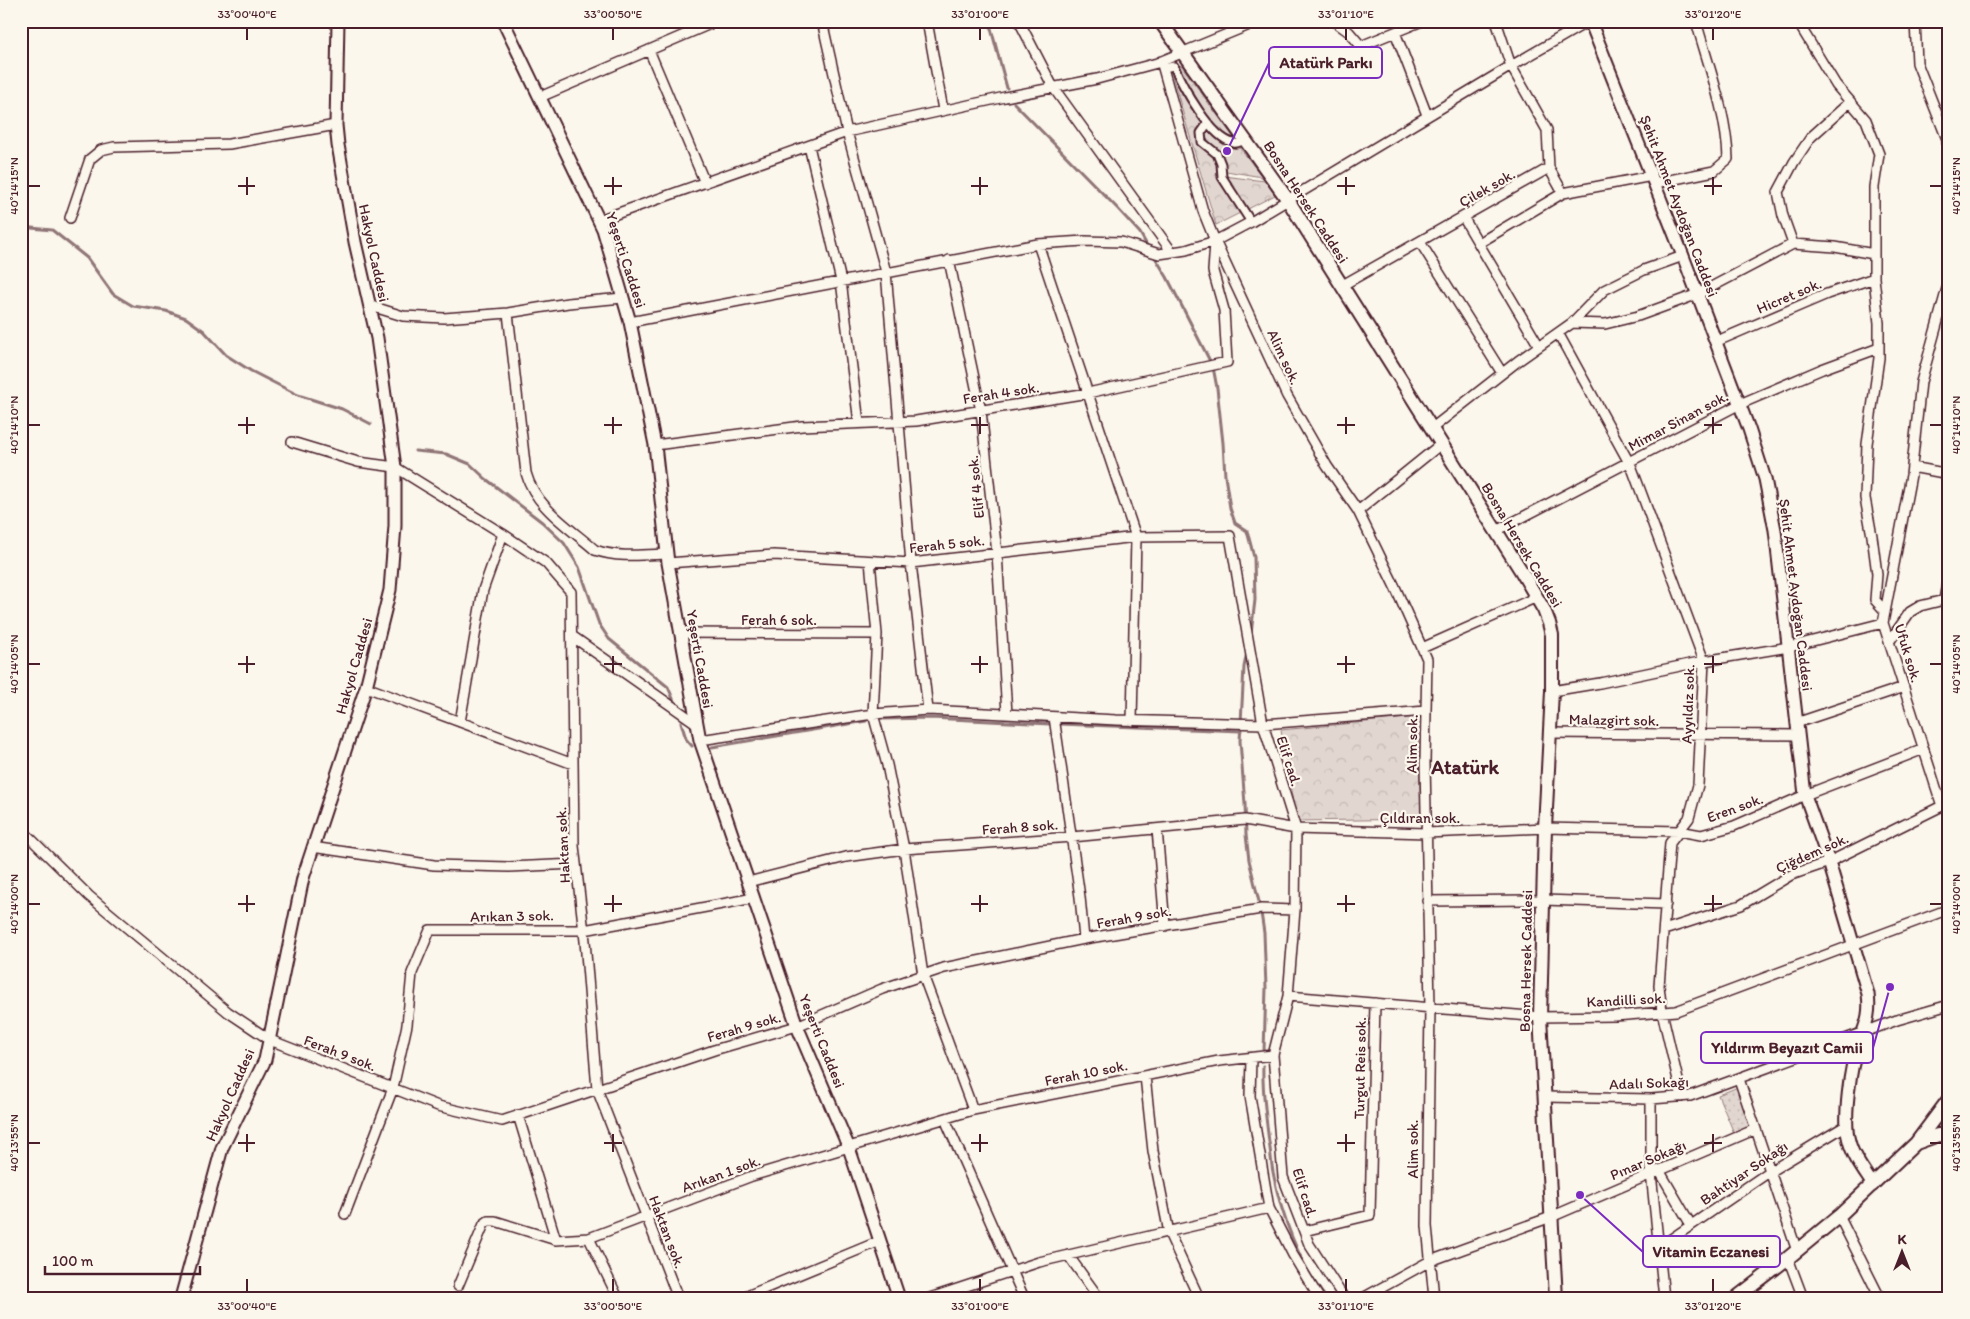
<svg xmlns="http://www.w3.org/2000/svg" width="1970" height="1319" font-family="Itim,sans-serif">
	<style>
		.grass { fill: url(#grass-dots); stroke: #967b7e }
		.forest { fill: url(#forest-crowns); stroke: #967b7e }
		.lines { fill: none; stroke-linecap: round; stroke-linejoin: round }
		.stream { stroke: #907477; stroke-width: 3 }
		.pedestrian-casing { stroke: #4a1f2b; stroke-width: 11 }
		.minor-casing { stroke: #4a1f2b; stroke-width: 12 }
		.tertiary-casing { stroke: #4a1f2b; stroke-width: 15 }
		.secondary-casing { stroke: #4a1f2b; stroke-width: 16 }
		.pedestrian { stroke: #fbf7ec; stroke-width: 7 }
		.minor { stroke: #fbf7ec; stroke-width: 9 }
		.tertiary { stroke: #fbf7ec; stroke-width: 11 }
		.secondary { stroke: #fbf7ec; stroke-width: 12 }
		.ticks { fill: none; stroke: #4a1f2b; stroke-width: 2 }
		.labels { text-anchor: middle; stroke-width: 4.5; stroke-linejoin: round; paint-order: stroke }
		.street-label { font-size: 15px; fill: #4a1f2b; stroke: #fbf7ec }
		.district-label { font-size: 20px; font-weight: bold; fill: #4a1f2b; stroke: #fbf7ec }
		.leader { fill: none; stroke: #7b2cbf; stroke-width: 2 }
		.callout-dot { fill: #7b2cbf; stroke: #fbf7ec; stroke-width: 2 }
		.callout { fill: #fbf7ec; stroke: #7b2cbf; stroke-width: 2 }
		.callout-label { font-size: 16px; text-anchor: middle; font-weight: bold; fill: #4a1f2b }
		.neatline { fill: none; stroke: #4a1f2b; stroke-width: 2 }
		.ticks-label { font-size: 12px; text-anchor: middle; fill: #4a1f2b }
	</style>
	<defs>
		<pattern id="grass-dots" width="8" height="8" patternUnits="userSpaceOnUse" patternTransform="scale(1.25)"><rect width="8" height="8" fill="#e2d7d0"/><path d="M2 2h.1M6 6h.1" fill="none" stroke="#c3b8b3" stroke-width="1.8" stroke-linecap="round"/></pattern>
		<pattern id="forest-crowns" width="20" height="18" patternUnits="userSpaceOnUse" patternTransform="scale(1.25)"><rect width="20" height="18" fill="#e2d7d0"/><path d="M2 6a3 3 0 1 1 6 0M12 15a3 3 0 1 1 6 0" fill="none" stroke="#c3b8b3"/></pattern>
	</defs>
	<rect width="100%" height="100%" fill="#fbf7ec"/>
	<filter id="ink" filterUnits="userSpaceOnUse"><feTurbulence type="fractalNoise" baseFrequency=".02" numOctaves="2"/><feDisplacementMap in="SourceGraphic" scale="10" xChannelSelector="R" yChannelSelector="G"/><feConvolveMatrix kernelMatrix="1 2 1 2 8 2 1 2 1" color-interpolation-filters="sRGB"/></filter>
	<g filter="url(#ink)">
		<!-- grass -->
		<path class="grass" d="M1738,1087l12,40 -16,6 -16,-38z"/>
		<!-- forest -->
		<path class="forest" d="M1181,65l53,73 -3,1 -21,-16 -34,-55z
			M1174,70l30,52 -7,11 1,10 3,4 13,8 28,57 -26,13 -45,-153z
			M1208,128l24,17 9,4 21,28 -36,-6c0,-15 -11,-22 -22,-31v-5z
			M1223,176l42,5 10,14 -29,15z
			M1418,717l3,102 -125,2 -15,-91z"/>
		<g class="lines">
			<!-- stream -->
			<path class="stream" d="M989,21l18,67
				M1014,103l104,106 22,24 9,16
				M21,227l31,3 35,28 26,36 20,12 33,5 20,7 18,13 22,24 25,16 47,24 44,14 29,15
				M1153,254l14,23 46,90 4,21 6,55 2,33 5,32 5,15 12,8 7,26 1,43 -4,34
				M415,451l31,3 24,10 16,15 56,43 22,21 15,24 20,57 10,15 59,48 6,14
				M1247,652l-3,15 -4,74 5,63 1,31 3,25 11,46 4,27 2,55 -2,63
				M884,719l47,-1 119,6
				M681,722l5,17 6,7
				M1059,724l182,7
				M712,747l154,-26
				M1263,1066c-1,26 3,50 6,76 2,10 2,20 4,30 7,40 27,94 53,126"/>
			<!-- pedestrian casing -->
			<g class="pedestrian-casing">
				<path id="pedestrian" d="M1163,68l11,-2c8,19 37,73 60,77 4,1 7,-2 11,-3
					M1208,123l-7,10 1,9 15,12 4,10 1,13 29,45"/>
			</g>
			<!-- minor casing -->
			<g class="minor-casing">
				<path id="minor" d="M822,21l25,111 39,140 25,291 17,147
					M927,21l16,89
					M1019,21l34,66 119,165
					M1334,21l15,11 12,14 61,-25
					M1797,21l39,64 30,35 13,34 -5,33v91l5,45v35l-12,86 -2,54 7,38 5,38 -2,26 10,11
					M1915,21l2,42 30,76 2,40
					M1395,32l32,83
					M649,50l56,133
					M1161,61l42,150 12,30 72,155 40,70 31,45 37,76 32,72 -2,104 5,244 -3,219 7,72
					M540,97l177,-76
					M809,146l32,135 18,142
					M1655,183l59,-12 14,-12c-1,-45 -20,-94 -32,-138
					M1563,193l89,-17
					M1463,217l76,129
					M70,218l20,-59 11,-9 13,-3 115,-3 107,-19
					M599,220l248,-88 158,-35 92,-18 60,-16 102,-42
					M1420,242l82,131
					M1479,243l84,-50 -14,-25
					M1038,244l98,293 -4,184
					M1793,244l-10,-28 -5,-24 16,-30 17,-25 39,-35
					M949,260l32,151 16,142 10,161
					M1949,281l-28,101 -10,93 -28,148 59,183h7
					M1341,286l208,-118 -2,-38 -36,-64 -15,-45
					M371,306l32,10 41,2 64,-5 60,-10 55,-5
					M508,313l18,160c9,34 44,55 69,77 22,8 48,5 72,4
					M630,322l408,-78 46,-3 37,1 38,12 27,-4 29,-9 36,-19 260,-156 78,-45
					M1572,323l33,1 33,-8 60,-22 95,-50 42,3 39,7
					M1558,333l74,135 72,193 -6,124 -9,33 -19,25 -11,143 3,26 20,85
					M1715,342l112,-48 47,-16
					M1431,429l87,-68 54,-38 32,-33 40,-20 39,-14
					M292,442l66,20 37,5 108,67 43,29 25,29 3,254 11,95 12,148 81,209
					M655,445l147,-19 114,-5 172,-28 139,-31 -3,-52 -11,-39 2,-28
					M1912,467l37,7
					M1358,511l83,-67
					M1496,531l244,-127 82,-35 57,-21
					M870,561l7,73 -4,80 14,51 17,84 19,126 50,135
					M668,563l106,-8 137,8 225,-26 94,-1 33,188 33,105 -1,81 -7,86 -15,59 10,122 26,67 35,54
					M680,633l197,1
					M572,636l124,87
					M1889,642l21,-30 10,-6 24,-6 5,-28
					M1422,648l115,-51
					M366,687l207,77
					M1552,691l48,-8 104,-22 85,-14 94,-24
					M1054,717l26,180 4,42
					M460,722l23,-132 20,-56
					M1796,723l108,-36
					M1550,733l247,2
					M700,740l173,-26 55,-4 188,10 147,4 163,-13
					M21,829l68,67 139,116 42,28 168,66 64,15 212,-71 83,-24 85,-37 62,-21 140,-29 177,-30 34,1
					M1157,829l8,97
					M312,847l122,18 75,2 67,-3
					M748,882l98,-25 58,-8 168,-12 173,-17 51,9 130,4 119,-5 134,3 22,4 33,-9 71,-31 119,-46
					M1427,901l116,-1 123,4
					M1664,930l77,-25 50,-30 38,-13 113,-56
					M1288,996l252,21 75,-1 61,-5 273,-102
					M1251,1058l-1,38 19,112 24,47 26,43
					M1145,1076l8,75 16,82 30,65
					M1739,1079l58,172
					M1545,1097l106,2 39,-3 207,-76 52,-15
					M1651,1099v74l13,125
					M518,1115l38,125 33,-2 163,-62 221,-66 246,-49 54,-6
					M945,1119l79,179
					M1659,1170l32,55
					M345,1214l48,-126 14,-63 5,-52 18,-43h154l170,-32
					M1839,1216l41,82
					M1304,1231l66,-16 5,-212
					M589,1238l29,60
					M1658,1248l111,-76 78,-47
					M1068,1255l31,43
					M1788,1258l15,40
					M458,1286l26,-62 4,-3h7l61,19
					M742,1298l138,-57
					M930,1298l109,-36 230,-54
					M1363,1298l67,-37 121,-44 205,-88"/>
			</g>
			<!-- tertiary casing -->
			<g class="tertiary-casing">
				<path id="tertiary" d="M503,21l100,208 27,93 25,123 13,118 32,177 97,286 52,122 50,150
					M1590,21l93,235 66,173 16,50 10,51 30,265 24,67 39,132c3,23 -3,31 -10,52 -8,21 -15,74 -9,95 4,16 15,30 24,44
					M181,1298l41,-150 43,-88 38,-182 63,-191 24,-97 5,-64v-59l-18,-129 -22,-96 -17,-97 -2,-20 2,-104"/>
			</g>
			<!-- secondary casing -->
			<g class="secondary-casing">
				<path id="secondary" d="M1160,21l128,179 232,369 24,41 5,13 3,12v56l-7,137 -5,189 16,281
					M1949,1099l-33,44 22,-8 11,1
					M1736,1298l52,-40 51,-42 77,-73"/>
			</g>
			<!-- pedestrian -->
			<use href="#pedestrian" class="pedestrian"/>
			<!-- minor -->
			<use href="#minor" class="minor"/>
			<!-- tertiary -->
			<use href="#tertiary" class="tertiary"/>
			<!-- secondary -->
			<use href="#secondary" class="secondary"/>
		</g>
	</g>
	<!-- ticks -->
	<path class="ticks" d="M247,28v12M613,28v12M980,28v12M1346,28v12M1713,28v12M247,177v18M613,177v18M980,177v18M1346,177v18M1713,177v18M28,186h12M238,186h17M604,186h18M971,186h17M1337,186h18M1704,186h18M1930,186h12M247,417v17M613,417v17M980,417v17M1346,417v17M1713,417v17M28,425h12M238,425h17M604,425h18M971,425h17M1337,425h18M1704,425h18M1930,425h12M247,656v17M613,656v17M980,656v17M1346,656v17M1713,656v17M28,664h12M238,664h17M604,664h18M971,664h17M1337,664h18M1704,664h18M1930,664h12M247,895v17M613,895v17M980,895v17M1346,895v17M1713,895v17M28,904h12M238,904h17M604,904h18M971,904h17M1337,904h18M1704,904h18M1930,904h12M247,1134v18M613,1134v18M980,1134v18M1346,1134v18M1713,1134v18M28,1143h12M238,1143h17M604,1143h18M971,1143h17M1337,1143h18M1704,1143h18M1930,1143h12M247,1279v13M613,1279v13M980,1279v13M1346,1279v13M1713,1279v13"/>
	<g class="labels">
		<!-- street labels -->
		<g class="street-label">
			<text transform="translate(1487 188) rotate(-30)" y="5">Çilek sok.</text>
			<text transform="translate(1306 202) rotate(57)" y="5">Bosna Hersek Caddesi</text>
			<text transform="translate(1679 206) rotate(69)" y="5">Şehit Ahmet Aydoğan Caddesi</text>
			<text transform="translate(374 253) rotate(78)" y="5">Hakyol Caddesi</text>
			<text transform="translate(626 260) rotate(72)" y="5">Yeşerti Caddesi</text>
			<text transform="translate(1789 296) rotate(-23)" y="5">Hicret sok.</text>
			<text transform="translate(1284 357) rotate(65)" y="5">Alim sok.</text>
			<text transform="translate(1001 393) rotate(-9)" y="5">Ferah 4 sok.</text>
			<text transform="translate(1678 421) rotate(-28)" y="5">Mimar Sinan sok.</text>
			<text transform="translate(976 487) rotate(-96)" y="5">Elif 4 sok.</text>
			<text transform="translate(947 544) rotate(-6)" y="5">Ferah 5 sok.</text>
			<text transform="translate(1522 545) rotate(59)" y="5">Bosna Hersek Caddesi</text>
			<text transform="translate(1796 595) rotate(83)" y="5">Şehit Ahmet Aydoğan Caddesi</text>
			<text x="779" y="625">Ferah 6 sok.</text>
			<text transform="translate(1908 653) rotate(73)" y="5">Ufuk sok.</text>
			<text transform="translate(700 659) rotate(80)" y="5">Yeşerti Caddesi</text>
			<text transform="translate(354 666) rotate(-74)" y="5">Hakyol Caddesi</text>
			<text transform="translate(1688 704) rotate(-88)" y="5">Ayyıldız sok.</text>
			<text transform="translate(1614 720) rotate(1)" y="5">Malazgirt sok.</text>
			<text transform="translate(1412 744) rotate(-89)" y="5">Alim sok.</text>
			<text transform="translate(1289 761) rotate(72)" y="5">Elif cad.</text>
			<text transform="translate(1735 808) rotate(-20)" y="5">Eren sok.</text>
			<text x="1420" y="823">Çıldıran sok.</text>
			<text transform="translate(1020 827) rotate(-4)" y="5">Ferah 8 sok.</text>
			<text transform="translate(563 845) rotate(-93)" y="5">Haktan sok.</text>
			<text transform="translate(1812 853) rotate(-24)" y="5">Çiğdem sok.</text>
			<text transform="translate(512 916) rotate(-1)" y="5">Arıkan 3 sok.</text>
			<text transform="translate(1134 917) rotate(-10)" y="5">Ferah 9 sok.</text>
			<text transform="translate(1526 961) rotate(-89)" y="5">Bosna Hersek Caddesi</text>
			<text transform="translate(1626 1000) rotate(-3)" y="5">Kandilli sok.</text>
			<text transform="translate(744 1027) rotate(-16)" y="5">Ferah 9 sok.</text>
			<text transform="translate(822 1041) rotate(68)" y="5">Yeşerti Caddesi</text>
			<text transform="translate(340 1053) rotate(21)" y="5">Ferah 9 sok.</text>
			<text transform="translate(1360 1068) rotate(-89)" y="5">Turgut Reis sok.</text>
			<text transform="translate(1086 1073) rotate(-11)" y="5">Ferah 10 sok.</text>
			<text transform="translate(1649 1083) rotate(-2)" y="5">Adalı Sokağı</text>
			<text transform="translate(230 1095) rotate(-66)" y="5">Hakyol Caddesi</text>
			<text transform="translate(1413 1149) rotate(-90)" y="5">Alim sok.</text>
			<text transform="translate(1648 1160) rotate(-23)" y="5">Pınar Sokağı</text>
			<text transform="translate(1744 1173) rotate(-34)" y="5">Bahtiyar Sokağı</text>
			<text transform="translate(721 1174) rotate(-20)" y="5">Arıkan 1 sok.</text>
			<text transform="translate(1305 1193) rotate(72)" y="5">Elif cad.</text>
			<text transform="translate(667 1232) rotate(69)" y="5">Haktan sok.</text>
		</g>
		<!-- district labels -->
		<g class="district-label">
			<text x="1465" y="774">Atatürk</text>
		</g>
	</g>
	<!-- callouts -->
	<path class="leader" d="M1227 151L1269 63M1890 987L1873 1048M1580 1195L1643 1252"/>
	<g class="callout-dot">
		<circle cx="1227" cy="151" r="5"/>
		<circle cx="1890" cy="987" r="5"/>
		<circle cx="1580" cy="1195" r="5"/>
	</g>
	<g class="callout">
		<rect x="1269" y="47" width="113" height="31" rx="5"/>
		<rect x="1701" y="1032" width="172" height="31" rx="5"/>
		<rect x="1643" y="1236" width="137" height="31" rx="5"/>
	</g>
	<g class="callout-label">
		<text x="1326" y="68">Atatürk Parkı</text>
		<text x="1787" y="1053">Yıldırım Beyazıt Camii</text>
		<text x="1711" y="1257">Vitamin Eczanesi</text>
	</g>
	<!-- margin -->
	<rect width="1970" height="1319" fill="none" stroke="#fbf7ec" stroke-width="55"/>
	<!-- north arrow -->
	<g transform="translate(1902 1252)" stroke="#fbf7ec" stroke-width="4" paint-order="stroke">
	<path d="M0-4L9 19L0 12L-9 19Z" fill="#4a1f2b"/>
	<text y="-8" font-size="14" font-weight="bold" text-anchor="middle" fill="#4a1f2b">K</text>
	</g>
	<!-- scale -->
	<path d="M45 1266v8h155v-8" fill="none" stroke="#4a1f2b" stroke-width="2.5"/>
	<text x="52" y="1266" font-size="15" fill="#4a1f2b" stroke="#fbf7ec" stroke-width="4" paint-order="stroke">100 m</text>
	<rect x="28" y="28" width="1914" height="1264" class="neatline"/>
	<g class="ticks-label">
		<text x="247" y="18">33°00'40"E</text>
		<text x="613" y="18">33°00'50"E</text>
		<text x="980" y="18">33°01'00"E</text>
		<text x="1346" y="18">33°01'10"E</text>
		<text x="1713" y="18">33°01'20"E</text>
		<text transform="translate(14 186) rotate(-90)" y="4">40°14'15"N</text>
		<text transform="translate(1956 186) rotate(-90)" y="4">40°14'15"N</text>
		<text transform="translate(14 425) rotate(-90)" y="4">40°14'10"N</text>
		<text transform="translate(1956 425) rotate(-90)" y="4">40°14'10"N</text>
		<text transform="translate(14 664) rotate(-90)" y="4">40°14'05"N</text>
		<text transform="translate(1956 664) rotate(-90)" y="4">40°14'05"N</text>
		<text transform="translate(14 904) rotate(-90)" y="4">40°14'00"N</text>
		<text transform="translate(1956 904) rotate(-90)" y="4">40°14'00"N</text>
		<text transform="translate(14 1143) rotate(-90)" y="4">40°13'55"N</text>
		<text transform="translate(1956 1143) rotate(-90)" y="4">40°13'55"N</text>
		<text x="247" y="1310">33°00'40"E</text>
		<text x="613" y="1310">33°00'50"E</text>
		<text x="980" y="1310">33°01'00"E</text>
		<text x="1346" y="1310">33°01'10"E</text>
		<text x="1713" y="1310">33°01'20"E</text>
	</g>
</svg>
